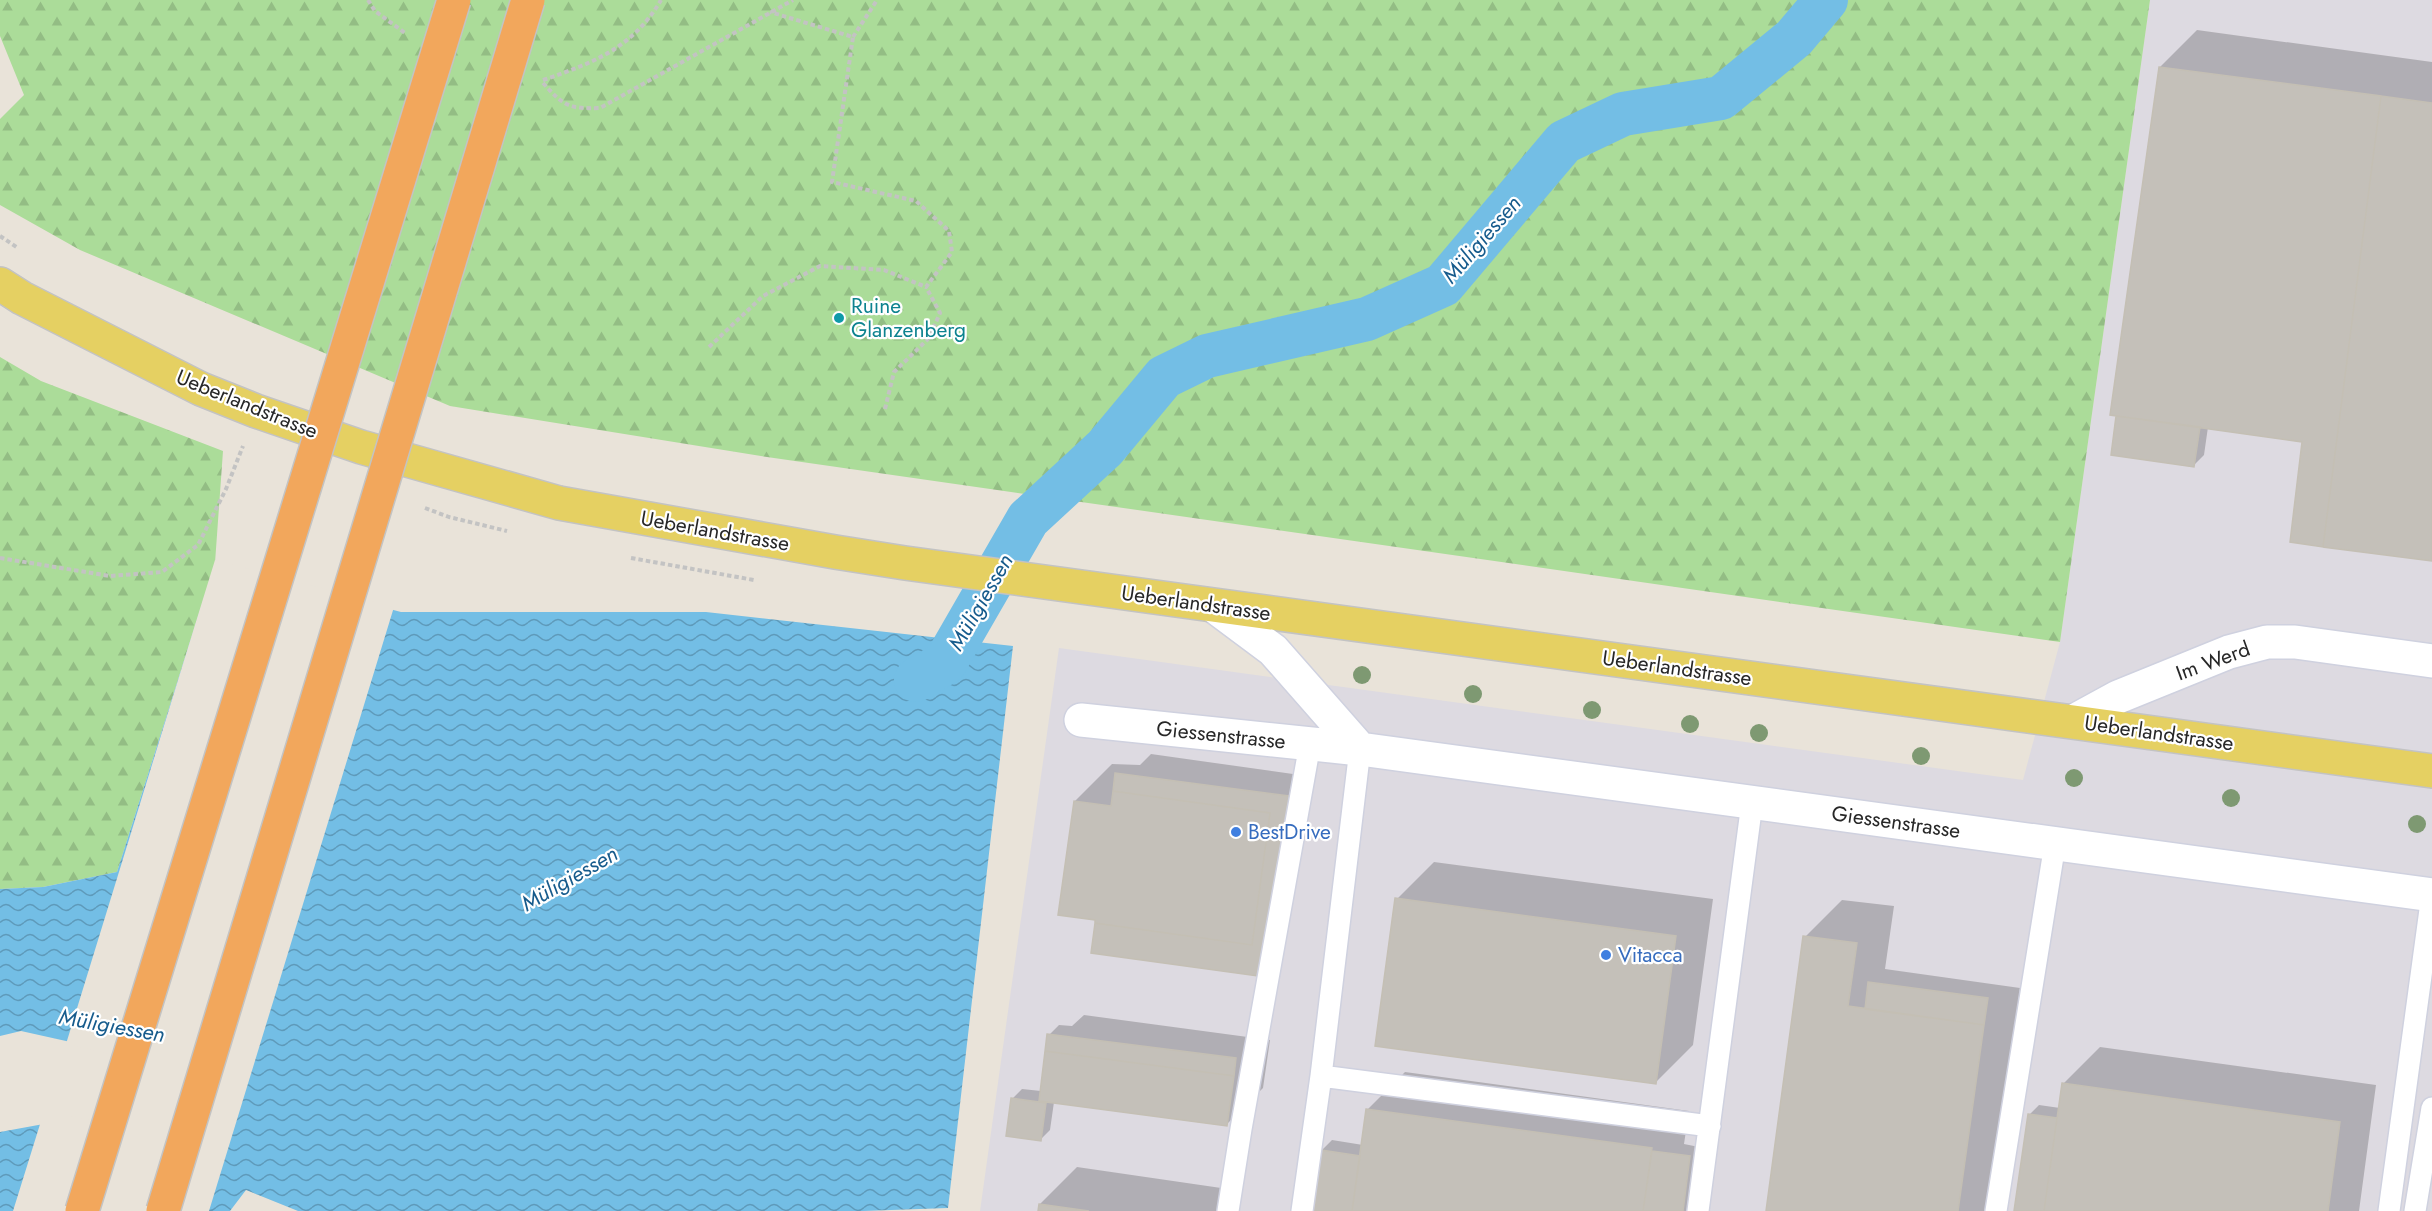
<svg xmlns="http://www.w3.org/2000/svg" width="2432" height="1211" font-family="Jost,sans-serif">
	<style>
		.industrial { fill: #dddae1 }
		.forest { fill: url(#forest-firs) }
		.water { fill: url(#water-waves) }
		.pier { fill: #e9e3d9 }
		.shadow { fill: #0003 }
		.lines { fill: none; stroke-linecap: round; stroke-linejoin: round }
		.canal { stroke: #73bee5; stroke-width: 44 }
		.building { fill: #c4c0b9; stroke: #c4bfb4; stroke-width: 1.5 }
		.service-casing { stroke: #cfd1df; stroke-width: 24 }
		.minor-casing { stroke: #cfd1df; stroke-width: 36 }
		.primary-casing { stroke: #c3c3c3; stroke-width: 36 }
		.path { stroke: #c3c3c3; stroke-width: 4; stroke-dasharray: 4.5 3; stroke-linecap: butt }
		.service { stroke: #fff; stroke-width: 21 }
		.minor { stroke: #fff; stroke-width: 33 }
		.primary { stroke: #e5d062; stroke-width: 33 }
		.motorway-bridge-casing { stroke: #c3c3c3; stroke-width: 36; stroke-linecap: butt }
		.motorway-bridge { stroke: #f2a75c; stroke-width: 33 }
		.tree { fill: #7e9972 }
		.culture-dot { fill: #0f9aa8; stroke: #fff; stroke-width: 2 }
		.shop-dot { fill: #3f7fe0; stroke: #fff; stroke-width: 2 }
		.labels { text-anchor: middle; stroke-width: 4.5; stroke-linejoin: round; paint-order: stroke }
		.culture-label { font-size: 21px; fill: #0d838f; stroke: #fff; text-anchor: start }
		.street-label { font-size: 21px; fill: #272727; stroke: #fff }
		.shop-label { font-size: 21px; fill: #366cbe; stroke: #fff; text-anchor: start }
		.water-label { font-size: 22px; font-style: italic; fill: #165b8c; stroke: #fff }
	</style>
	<defs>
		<pattern id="forest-firs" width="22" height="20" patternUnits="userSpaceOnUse" patternTransform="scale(1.5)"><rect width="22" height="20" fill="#abdc99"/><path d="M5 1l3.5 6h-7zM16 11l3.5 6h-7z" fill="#93bd84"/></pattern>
		<pattern id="water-waves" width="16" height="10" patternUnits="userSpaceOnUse" patternTransform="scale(1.5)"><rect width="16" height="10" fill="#73bee5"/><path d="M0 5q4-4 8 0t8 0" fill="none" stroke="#5e9aba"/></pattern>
	</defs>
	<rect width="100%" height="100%" fill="#e9e3d9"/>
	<!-- industrial -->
	<path class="industrial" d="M2150,0h282v1211h-1452l79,-563 964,132 37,-138z"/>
	<!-- forest -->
	<path class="forest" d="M0,0h2150l-90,642 -1293,-185 -317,-51 -370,-156 -80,-45v-86l24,-24 -24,-59z
		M0,357l41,24 182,70 -8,112 -98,309 -74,15 -43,2z"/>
	<!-- water -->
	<path class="water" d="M215,563l186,49h305l307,34 -65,562 -85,3h-565l-52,-21 -16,21h-230v-79l71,-13 56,11 12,-29 8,-42 -126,-28 -21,5v-147l43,-2 74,-15z"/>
	<!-- pier -->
	<path class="pier" d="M215,560l179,47 -185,604h-196l28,-90 30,-5 54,11 11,-27 8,-38 -78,-18z"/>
	<!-- shadow -->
	<path class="shadow" d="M2197,30l235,32v497l-128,-118 -96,-14 -4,28 -10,10 -77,-48 2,-2 41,-348z
		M1151,754l156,22 -18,130 -192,16 -22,-121 37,-37 28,1z
		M1434,862l279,37 -20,146 -37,37 -259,-183z
		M1842,900l52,6 -9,63 135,19 -30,223h-223l38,-274z
		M1084,1015l186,25 -7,48 -37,37 -172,-23 -4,28 -10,10 -28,-41 10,-10 19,2 8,-56 10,-10 13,1z
		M2100,1047l276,38 -17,126h-344l14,-96 10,-10 21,3 3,-24z
		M1405,1072l284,39 -5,33 15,3 -9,64h-376l8,-61 10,-10 31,5 5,-36z
		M1077,1167l151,22 -3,22h-186l1,-7z"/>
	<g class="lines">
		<!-- canal -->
		<path class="canal" d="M916,680l29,-17 83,-144 77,-71 59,-71 43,-21 160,-37 76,-34 121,-143 59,-28 98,-16 73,-60 32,-38"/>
	</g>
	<!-- building -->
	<path class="building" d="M2159,67l222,29 -58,451 -33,-5 12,-100 -192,-27z
		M2381,96l51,7v458l-109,-14z
		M2116,416l84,11 -6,40 -83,-12z
		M1115,773l174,23 -24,181 -174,-24 4,-30 157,22 18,-132 -157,-22z
		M1113,791l157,22 -18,132 -157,-22v-3l-37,-5 16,-114 37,5z
		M1395,898l281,38 -20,148 -281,-38z
		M1803,936l54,7 -9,63 136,19 -26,186h-192z
		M1868,982l120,16 -4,27 -119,-16z
		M1047,1034l189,24 -2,18 -189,-25z
		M1045,1051l189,25 -7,50 -188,-25z
		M2062,1083l278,39 -12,89h-284z
		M1011,1098l35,5 -5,38 -35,-5z
		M1366,1109l286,39 -9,63h-291z
		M2028,1114l29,4 -13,93h-30z
		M1321,1150l39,6 -8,55h-40z
		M1652,1151l38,5 -7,55h-40z
		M1039,1204l50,7h-51z"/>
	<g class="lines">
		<!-- service casing -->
		<g class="service-casing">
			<path id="service" d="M1321,1076l389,50
				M1228,1211l13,-82 69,-385
				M1302,1211l19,-135 39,-327
				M1698,1211l54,-408
				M1996,1211l59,-367
				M2389,1211l43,-316
				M2415,1211l17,-103"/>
		</g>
		<!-- minor casing -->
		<g class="minor-casing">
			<path id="minor" d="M1214,606l59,44 87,99
				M1081,720l279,29 1072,146
				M2074,721l44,-24 111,-45 38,-10h28l137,19"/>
		</g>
		<!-- primary casing -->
		<g class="primary-casing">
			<path id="primary" d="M0,284l22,14 179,91 55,22 105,36 198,56 276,49 70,11 1527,208"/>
		</g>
		<!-- path -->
		<path class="path" d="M368,0l7,11 30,22
			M853,37l24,-37
			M543,80c50,-17 90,-32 118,-80
			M543,83c21,23 25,26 57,25l193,-108
			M0,236l18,12
			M709,347l54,-51 57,-30 64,4 42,17 26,-35 -3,-21 -33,-30 -84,-19 21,-145 -83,-25
			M885,409l9,-37 35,-34 11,-25 -14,-26
			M425,508l24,9 58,14
			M0,558l110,18 52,-4 36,-27 28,-56 17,-43
			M631,558l123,22"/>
		<!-- service -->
		<use href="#service" class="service"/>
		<!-- minor -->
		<use href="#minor" class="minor"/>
		<!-- primary -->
		<use href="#primary" class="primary"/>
		<!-- motorway-bridge casing -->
		<g class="motorway-bridge-casing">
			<path id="motorway-bridge" d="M82,1211l372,-1211
				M163,1211l365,-1211"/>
		</g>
		<!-- motorway-bridge -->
		<use href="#motorway-bridge" class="motorway-bridge"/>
	</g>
	<!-- trees -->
	<g class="tree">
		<circle cx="1362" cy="675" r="9"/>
		<circle cx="1473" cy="694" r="9"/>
		<circle cx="1592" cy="710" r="9"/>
		<circle cx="1690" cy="724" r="9"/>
		<circle cx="1759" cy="733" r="9"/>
		<circle cx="1921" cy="756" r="9"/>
		<circle cx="2074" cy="778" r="9"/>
		<circle cx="2231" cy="798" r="9"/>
		<circle cx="2417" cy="824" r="9"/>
	</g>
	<!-- markers -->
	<circle class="culture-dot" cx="839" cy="318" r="6"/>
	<g class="shop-dot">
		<circle cx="1236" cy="832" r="6"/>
		<circle cx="1606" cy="955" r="6"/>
	</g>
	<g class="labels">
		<!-- culture labels -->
		<g class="culture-label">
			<text x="851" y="313">Ruine<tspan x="851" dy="24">Glanzenberg</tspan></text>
		</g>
		<!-- street labels -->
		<g class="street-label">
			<text transform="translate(247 404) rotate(22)" y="7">Ueberlandstrasse</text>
			<text transform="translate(715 531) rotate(10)" y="7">Ueberlandstrasse</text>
			<text transform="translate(1196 603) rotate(8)" y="7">Ueberlandstrasse</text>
			<text transform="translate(2213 661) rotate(-20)" y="7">Im Werd</text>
			<text transform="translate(1677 668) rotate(8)" y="7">Ueberlandstrasse</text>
			<text transform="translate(2159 733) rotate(8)" y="7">Ueberlandstrasse</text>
			<text transform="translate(1221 735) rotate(6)" y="7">Giessenstrasse</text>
			<text transform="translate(1896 822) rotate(8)" y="7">Giessenstrasse</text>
		</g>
		<!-- shop labels -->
		<g class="shop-label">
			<text x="1248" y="839">BestDrive</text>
			<text x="1618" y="962">Vitacca</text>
		</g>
		<!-- water labels -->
		<g class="water-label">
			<text transform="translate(1481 239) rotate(-49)" y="8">Müligiessen</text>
			<text transform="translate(980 602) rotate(-60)" y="8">Müligiessen</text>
			<text transform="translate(569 878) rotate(-30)" y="8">Müligiessen</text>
			<text transform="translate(112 1025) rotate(10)" y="8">Müligiessen</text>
		</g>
	</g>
</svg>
